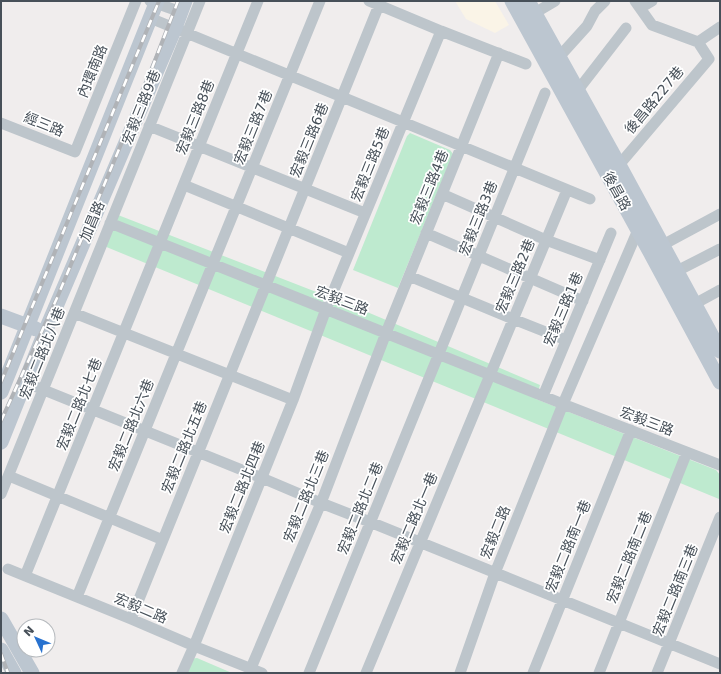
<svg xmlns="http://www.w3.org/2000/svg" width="721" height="674" font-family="'DejaVu Sans','Noto Sans TC',sans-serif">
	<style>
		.commercial { fill: #faf4e7 }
		.green { fill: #beeacf }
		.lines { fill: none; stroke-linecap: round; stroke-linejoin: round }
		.street { stroke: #bdc5cb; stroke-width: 11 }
		.secondary { stroke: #bcc6d0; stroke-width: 15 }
		.rail-casing { stroke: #b0b3b7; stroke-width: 4 }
		.rail { stroke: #fff; stroke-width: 2.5; stroke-dasharray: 8; stroke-linecap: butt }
		.labels { text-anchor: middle; stroke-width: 3.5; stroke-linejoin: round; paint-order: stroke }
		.street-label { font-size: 14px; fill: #475059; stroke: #fff }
	</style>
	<rect width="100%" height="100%" fill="#f0eded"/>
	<!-- commercial -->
	<path class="commercial" d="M455,1h40l14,24 -14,8 -29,-14z"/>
	<!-- green -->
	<path class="green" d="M410,133l40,17 3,4 -55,134 -45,-18 54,-134z
		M118,215l242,94 180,76 -4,14 180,71 4,5v20l-1,4 -615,-253z
		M197,658l35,15h-52l10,-14z"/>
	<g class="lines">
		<!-- street -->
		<path class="street" d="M150,1l31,11
			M369,1l72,30 85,33
			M635,1l17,24 46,17 22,-15
			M640,8l12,-7
			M528,17l27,-16
			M150,18l440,181
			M553,60l6,-3 28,-31 8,-15 10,-10
			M572,93l6,-3 48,-62
			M1,123l74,29 61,-151
			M149,126l216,87
			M614,168l5,-3 90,-106 -11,-17
			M184,185l165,68
			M442,194l104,46 54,20
			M110,223l453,181 157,61
			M426,233c52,23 105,45 157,68
			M657,248l63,-34
			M671,274l49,-25
			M409,276l104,43 53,21
			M689,307l31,-17
			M74,313l219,87
			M24,382l238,96 59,25 49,19 350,142
			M543,396l68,-163
			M9,476l154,64
			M1,494l199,-493
			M8,569l123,50 63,27 68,27
			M25,576l233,-575
			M77,597l243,-596
			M131,619l248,-614
			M251,668l70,-165 65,-170 113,-280
			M182,673l12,-27 99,-246 33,-91 115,-278
			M309,673l236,-580
			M366,673l201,-483
			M460,673l35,-100 68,-169 75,-174 4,-1
			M533,673l98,-243
			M599,673l88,-221
			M657,673l63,-156"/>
		<!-- secondary -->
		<path class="secondary" d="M512,1l138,251 70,130
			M528,1l91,164 101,186
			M1,316l35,13
			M1,392l156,-391
			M1,442l44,-110 130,-304 10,-27
			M1,619l31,54
			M1,650l13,23"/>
		<!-- rail casing -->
		<g class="rail-casing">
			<path id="rail" d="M1,382l158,-381
				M1,421l56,-123 85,-204 36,-93
				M1,654l7,19"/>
		</g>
		<!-- rail -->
		<use href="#rail" class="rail"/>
	</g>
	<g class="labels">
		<!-- street labels -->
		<g class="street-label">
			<text transform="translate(92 71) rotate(-68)" y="5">內環南路</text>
			<text transform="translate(654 100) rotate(-50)" y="5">後昌路227巷</text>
			<text transform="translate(141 107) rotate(-68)" y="5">宏毅三路9巷</text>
			<text transform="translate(195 117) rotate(-68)" y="5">宏毅三路8巷</text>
			<text transform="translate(44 124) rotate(22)" y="5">經三路</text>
			<text transform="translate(253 127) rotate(-68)" y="5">宏毅三路7巷</text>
			<text transform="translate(309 140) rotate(-68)" y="5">宏毅三路6巷</text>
			<text transform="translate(370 164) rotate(-68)" y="5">宏毅三路5巷</text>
			<text transform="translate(429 187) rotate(-68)" y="5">宏毅三路4巷</text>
			<text transform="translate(617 191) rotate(61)" y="5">後昌路</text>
			<text transform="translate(478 218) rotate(-68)" y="5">宏毅三路3巷</text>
			<text transform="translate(92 221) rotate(-67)" y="5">加昌路</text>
			<text transform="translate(515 276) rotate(-67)" y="5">宏毅三路2巷</text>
			<text transform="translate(342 300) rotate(21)" y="5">宏毅三路</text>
			<text transform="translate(563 309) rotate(-67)" y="5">宏毅三路1巷</text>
			<text transform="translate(42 353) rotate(-68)" y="5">宏毅二路北八巷</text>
			<text transform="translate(79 404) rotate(-68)" y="5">宏毅二路北七巷</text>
			<text transform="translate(647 421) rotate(21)" y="5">宏毅三路</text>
			<text transform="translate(131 425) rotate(-68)" y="5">宏毅二路北六巷</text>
			<text transform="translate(184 447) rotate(-68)" y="5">宏毅二路北五巷</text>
			<text transform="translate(242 487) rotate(-68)" y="5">宏毅二路北四巷</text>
			<text transform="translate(306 496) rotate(-68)" y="5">宏毅二路北三巷</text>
			<text transform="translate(360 508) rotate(-68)" y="5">宏毅二路北二巷</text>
			<text transform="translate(414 518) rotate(-67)" y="5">宏毅二路北一巷</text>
			<text transform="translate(495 532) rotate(-68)" y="5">宏毅二路</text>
			<text transform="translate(568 546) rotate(-68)" y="5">宏毅二路南一巷</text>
			<text transform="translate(629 557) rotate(-68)" y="5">宏毅二路南二巷</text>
			<text transform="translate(675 590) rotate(-68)" y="5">宏毅二路南三巷</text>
			<text transform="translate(141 608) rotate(23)" y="5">宏毅二路</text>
		</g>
	</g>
	<!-- border -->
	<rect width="721" height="674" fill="none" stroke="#475059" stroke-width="4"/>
	<!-- north arrow -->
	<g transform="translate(36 638) rotate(314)"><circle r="19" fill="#ffffff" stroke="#b5b9bd"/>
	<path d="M0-3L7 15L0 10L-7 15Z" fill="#2872cf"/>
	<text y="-6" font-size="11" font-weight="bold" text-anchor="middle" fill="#475059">N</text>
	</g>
</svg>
